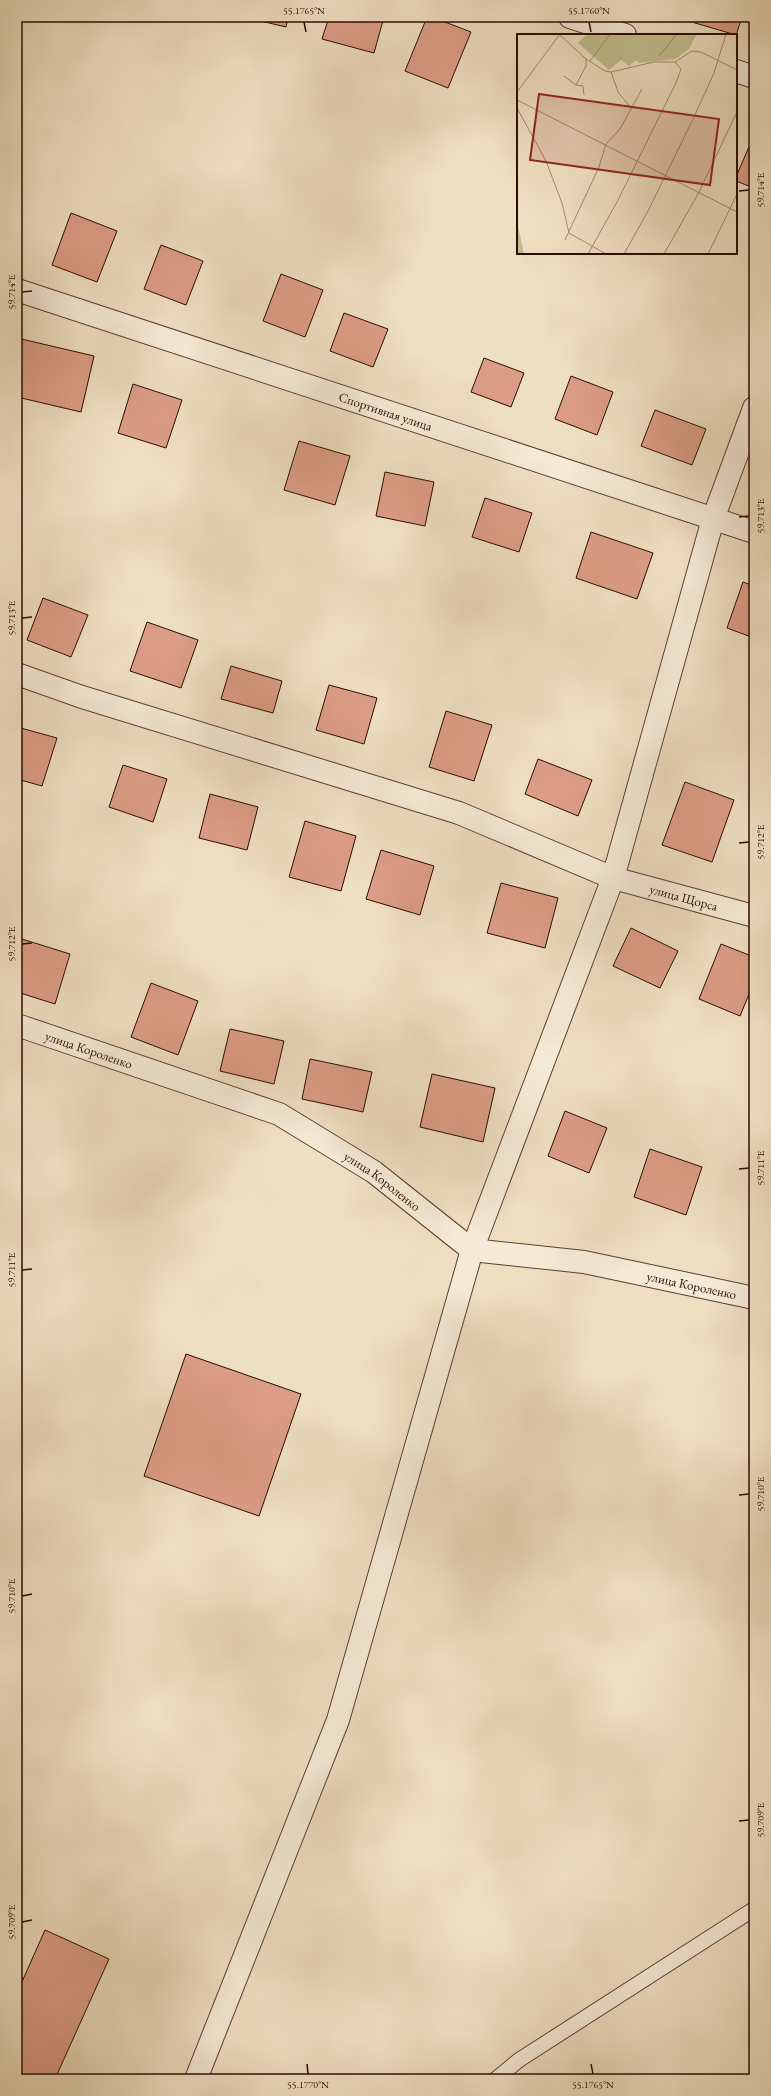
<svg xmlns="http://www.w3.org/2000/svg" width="771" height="2096" font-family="'EB Garamond',serif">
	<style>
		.building { fill: #dc9d86; stroke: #2a0b01 }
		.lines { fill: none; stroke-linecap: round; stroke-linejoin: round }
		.lane-casing { stroke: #5b4031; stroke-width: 16 }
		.street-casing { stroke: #5b4031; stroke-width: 24 }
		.lane { stroke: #f5ead7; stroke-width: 14 }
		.street { stroke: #f5ead7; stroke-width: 22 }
		.ticks { fill: none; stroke: #2a0b01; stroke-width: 1.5 }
		.labels { text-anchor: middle; stroke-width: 4; stroke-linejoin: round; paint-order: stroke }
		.street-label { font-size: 13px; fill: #2a0b01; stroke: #f5ead7 }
		.inset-road { fill: none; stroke: #a08a74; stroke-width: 1 }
		.view { fill: #8f2418; fill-opacity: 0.15; stroke: #8f2418; stroke-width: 2 }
		.inset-edge { fill: none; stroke: #2a0b01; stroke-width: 2 }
		.neatline { fill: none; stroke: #2a0b01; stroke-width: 1.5 }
		.ticks-label { font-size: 10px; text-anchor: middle; fill: #2a0b01 }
	</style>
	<rect width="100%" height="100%" fill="#efdfc1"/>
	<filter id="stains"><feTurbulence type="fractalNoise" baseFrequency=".005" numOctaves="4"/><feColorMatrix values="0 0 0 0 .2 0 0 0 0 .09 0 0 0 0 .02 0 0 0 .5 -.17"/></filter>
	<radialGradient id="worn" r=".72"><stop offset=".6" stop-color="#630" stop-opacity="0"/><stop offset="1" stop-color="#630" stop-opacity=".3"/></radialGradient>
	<!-- building -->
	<path class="building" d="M244,17h44l-2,10z
		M329,17h55l-10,36 -52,-14z
		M427,17h5l39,15 -23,56 -43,-17z
		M686,17h56l-6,18 -51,-15z
		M754,135v53l-18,-7v-4z
		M71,213l46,18 -20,51 -45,-17z
		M161,245l42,16 -17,44 -42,-16z
		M281,274l42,16 -18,47 -42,-16z
		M344,313l44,16 -15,38 -43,-16z
		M17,338l77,18 -13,56 -64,-15z
		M484,358l40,15 -13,34 -40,-15z
		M571,376l42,16 -16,43 -42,-16z
		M133,384l49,16 -16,48 -48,-15z
		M655,410l51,19 -14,36 -51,-19z
		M299,441l51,15 -15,49 -51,-15z
		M385,472l49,10 -9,44 -49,-10z
		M485,498l47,15 -13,39 -47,-15z
		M591,532l62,21 -16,46 -61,-21z
		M743,582l11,4v52l-27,-10z
		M43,598l45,17 -17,42 -44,-17z
		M147,622l51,18 -17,48 -51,-17z
		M231,666l51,15 -9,32 -52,-14z
		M329,685l48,13 -13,46 -48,-14z
		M446,711l46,14 -18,56 -45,-14z
		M17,727l40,11 -15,48 -25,-7z
		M538,759l54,21 -14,36 -53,-22z
		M123,765l44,14 -14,43 -44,-15z
		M685,782l49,18 -22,62 -50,-17z
		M210,794l48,13 -11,43 -48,-12z
		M305,821l51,15 -15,55 -52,-14z
		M381,850l53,16 -14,49 -54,-16z
		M501,883l57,15 -13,50 -58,-15z
		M631,928l47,23 -18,37 -47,-22z
		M22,939l48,15 -15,50 -38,-12v-38z
		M721,944l33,13v25l-14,34 -41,-17z
		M151,983l47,18 -20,54 -47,-18z
		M230,1029l54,12 -10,43 -54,-13z
		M310,1059l62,13 -9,40 -61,-13z
		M432,1074l63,14 -12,54 -63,-15z
		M565,1111l42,17 -18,45 -41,-17z
		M650,1149l52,18 -16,48 -52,-18z
		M186,1354l115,40 -42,122 -115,-40z
		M45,1930l64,29 -54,120h-38v-86z"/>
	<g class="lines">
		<!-- lane casing -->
		<g class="lane-casing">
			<path id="lane" d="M496,2079l23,-19 235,-151"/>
		</g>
		<!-- street casing -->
		<g class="street-casing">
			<g id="street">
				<path d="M570,17l55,18"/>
				<path d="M736,71l18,6"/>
				<path id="s1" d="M17,290l737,242"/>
				<path id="s2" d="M17,674l65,23 377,116 154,65 141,38"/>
				<path id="s3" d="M17,1025l262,89 95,58 98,78 112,12 170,36"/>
				<path d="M196,2079l142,-359 134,-470 141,-372 100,-359 41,-111"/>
			</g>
		</g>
		<!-- lane -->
		<use href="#lane" class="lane"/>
		<!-- street -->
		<use href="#street" class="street"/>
	</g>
	<!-- ticks -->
	<path class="ticks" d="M304,22l2,10M589,22l2,10M739,191l10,-1M22,292l10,-1M739,517l10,-1M22,618l10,-1M739,843l10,-1M22,944l10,-1M739,1169l10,-1M22,1270l10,-1M739,1495l10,-1M22,1596l10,-2M739,1821l10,-1M22,1922l10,-2M307,2064l1,10M591,2064l2,10"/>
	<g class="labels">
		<!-- street labels -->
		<g class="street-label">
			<text dy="5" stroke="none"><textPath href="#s1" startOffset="388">Спортивная улица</textPath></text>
			<text dy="5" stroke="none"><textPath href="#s2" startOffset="704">улица Щорса</textPath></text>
			<text dy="5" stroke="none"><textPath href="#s3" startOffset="76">улица Короленко</textPath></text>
			<text dy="5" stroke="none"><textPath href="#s3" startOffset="400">улица Короленко</textPath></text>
			<text dy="5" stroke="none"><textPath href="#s3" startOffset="736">улица Короленко</textPath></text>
		</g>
	</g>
	<!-- overview -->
	<g transform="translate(517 34)">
		<rect width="220" height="220" fill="#efdfc1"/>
		<path d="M70,0h110l-8,15 -14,10 -36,4 -3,-3 -7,6 -8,-6 -12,10 -31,-27zM0,190l3,11 4,19h-7z" fill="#c1bf8d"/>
		<path class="inset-road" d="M43,1l26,24 19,12 6,1 43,-10h21M142,22l18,-22M73,27l20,-27M94,38l7,20 13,16M47,42l12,9 10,-19v-7M59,51l7,1 1,9M0,58l43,-58M0,66l220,112M0,74l29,53 16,42 7,30 37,21M48,206l34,-73 7,-23 14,-15 22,-40M71,220l29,-52 59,-119 5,-14 -6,-7 17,-11 9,1 36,18M107,220l24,-43 46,-94 20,-44 12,-39M147,220l35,-62 38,-80M191,220l29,-60"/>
		<path class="view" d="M22,60l180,25 -9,66 -180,-25z"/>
		<rect width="220" height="220" class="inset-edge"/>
	</g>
	<!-- margin -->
	<rect width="771" height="2096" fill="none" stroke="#efdfc1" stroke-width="44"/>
	<rect x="22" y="22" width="727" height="2052" class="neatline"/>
	<g class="ticks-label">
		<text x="304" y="14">55.1765°N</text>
		<text x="589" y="14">55.1760°N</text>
		<text transform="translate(760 190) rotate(-90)" y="4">59.714°E</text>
		<text transform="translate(11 292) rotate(-90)" y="4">59.714°E</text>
		<text transform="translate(760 516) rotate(-90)" y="4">59.713°E</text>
		<text transform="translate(11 618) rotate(-90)" y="4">59.713°E</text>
		<text transform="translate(760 842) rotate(-90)" y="4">59.712°E</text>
		<text transform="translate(11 944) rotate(-90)" y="4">59.712°E</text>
		<text transform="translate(760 1168) rotate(-90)" y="4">59.711°E</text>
		<text transform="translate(11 1270) rotate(-90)" y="4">59.711°E</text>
		<text transform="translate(760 1494) rotate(-90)" y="4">59.710°E</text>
		<text transform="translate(11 1596) rotate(-90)" y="4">59.710°E</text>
		<text transform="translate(760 1820) rotate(-90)" y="4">59.709°E</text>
		<text transform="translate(11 1922) rotate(-90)" y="4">59.709°E</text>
		<text x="308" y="2088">55.1770°N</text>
		<text x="593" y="2088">55.1765°N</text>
	</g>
	<rect width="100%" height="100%" filter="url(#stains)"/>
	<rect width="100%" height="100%" fill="url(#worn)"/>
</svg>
